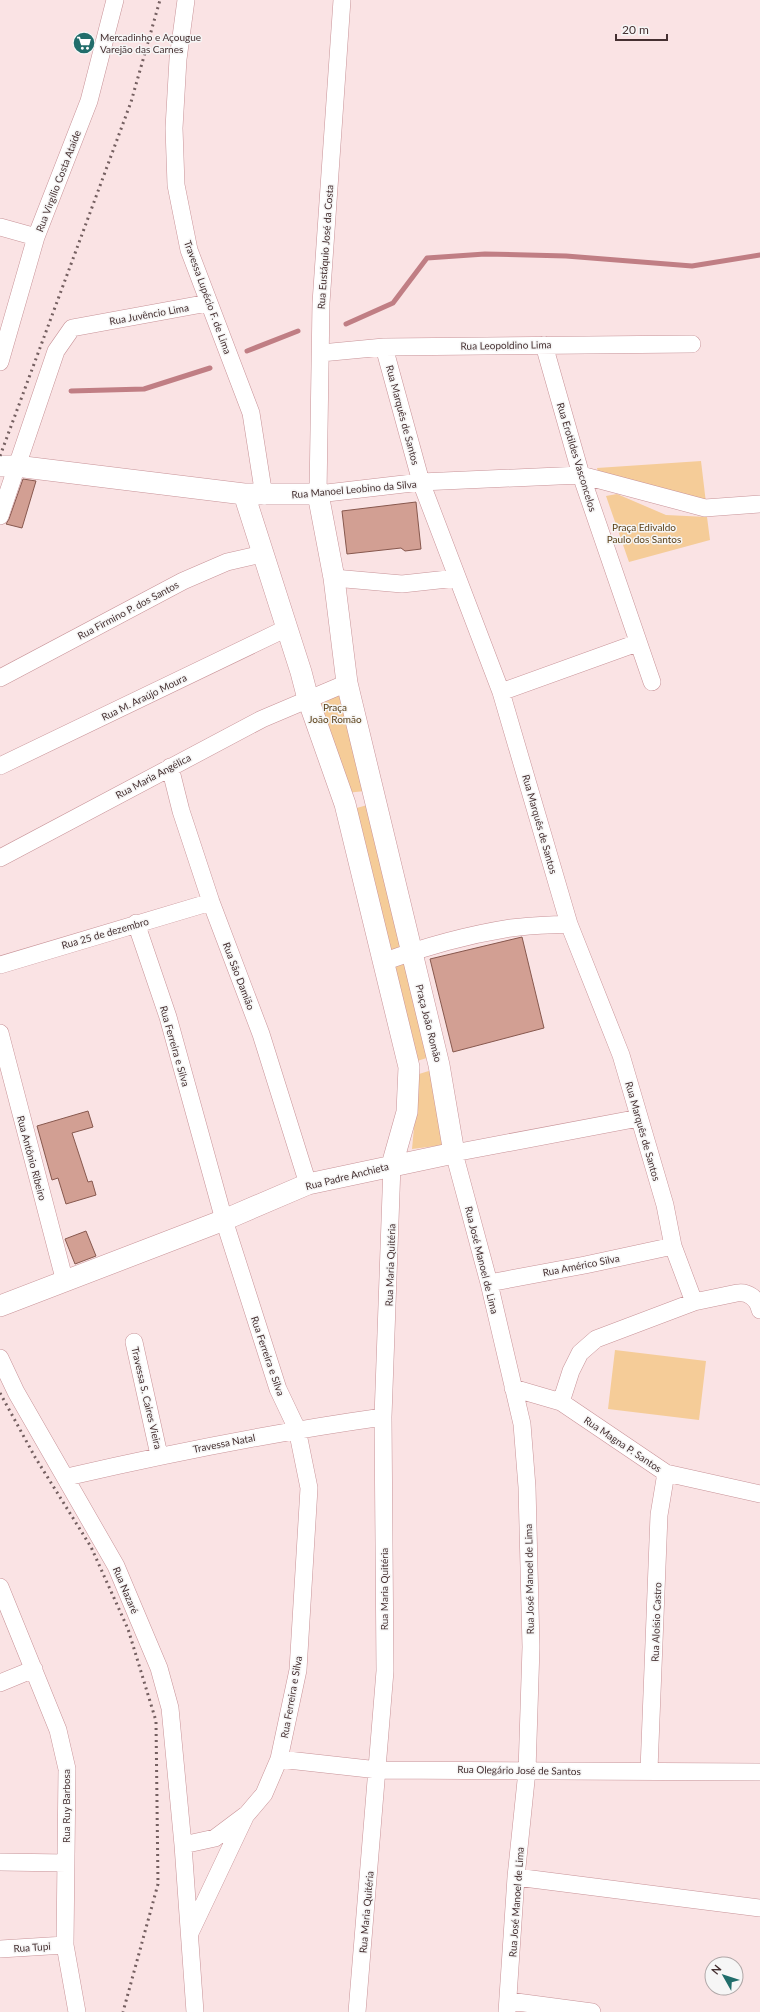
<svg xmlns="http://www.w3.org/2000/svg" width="760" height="2012" font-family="Lato,sans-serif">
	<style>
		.green { fill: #f5cc98 }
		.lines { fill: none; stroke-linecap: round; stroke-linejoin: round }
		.stream { stroke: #c07e84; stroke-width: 5 }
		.building { fill: #d29f93; stroke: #87584e }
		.minor-casing { stroke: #c89398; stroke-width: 18 }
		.tertiary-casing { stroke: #c89398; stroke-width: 22 }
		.minor { stroke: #fff; stroke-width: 17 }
		.tertiary { stroke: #fff; stroke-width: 21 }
		.rail { stroke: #745f60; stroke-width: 3; stroke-dasharray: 2 4; stroke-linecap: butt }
		.labels { text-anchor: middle; stroke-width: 3; stroke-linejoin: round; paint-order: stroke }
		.poi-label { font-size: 10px; fill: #453031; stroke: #f6f6f6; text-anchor: start }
		.street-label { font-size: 10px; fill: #453031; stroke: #f6f6f6 }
		.park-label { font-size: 10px; fill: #593e15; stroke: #f6f6f6 }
	</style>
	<rect width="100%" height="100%" fill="#fae3e4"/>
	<!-- green -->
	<path class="green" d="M701,461l5,42 -43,-9 -35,-15 -30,-6 -1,-5z
		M617,494l49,21 41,2 3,23 -81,22 -23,-66z
		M345,693l20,98 -19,2 -29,-93z
		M371,804l34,142 -16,5 -36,-142z
		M406,961l24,96 -13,4 -25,-93z
		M432,1070l12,75 -32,4 7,-75z
		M615,1350l91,11 -7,59 -91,-11z"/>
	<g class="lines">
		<!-- stream -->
		<path class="stream" d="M346,324l47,-21 34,-45 58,-4 81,2 126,10 68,-11
			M247,351l51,-20
			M71,391l73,-2 66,-21"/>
	</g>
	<!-- building -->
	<path class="building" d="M23,479l13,2 -14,47 -16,-4 3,-5z
		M416,502l5,47 -16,2 -4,-3 -54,6 -5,-43z
		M522,937l22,91 -91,24 -23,-93z
		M88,1111l5,16 -21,6 16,49 4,-1 4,14 -30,9 -8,-26 -6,2 -15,-54z
		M86,1231l10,25 -21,8 -10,-25z"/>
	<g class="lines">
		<!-- minor casing -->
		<g class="minor-casing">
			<path id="minor" d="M186,0l-8,59 -4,69 2,57 13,65 62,163 13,83
				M342,0l-21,303 -3,191 103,-12 160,-7 124,33 55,-4
				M0,227l36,10
				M544,345l37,130 71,207
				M384,347l37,135 80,210 68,232 52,131 44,150 8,41 21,56
				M321,353l63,-6 308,-3
				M0,362l36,-125 53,-136 26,-101
				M0,516l56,-165 16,-23 136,-25
				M334,578l68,6 55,-6
				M0,678l183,-97 44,-19 35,-8
				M501,692l136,-49
				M0,766l287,-138
				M170,767l11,44 30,91 50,132 47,150
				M0,858l262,-139 85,-36
				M136,923l32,94 56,203 54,169 19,40 12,59 -11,182 -19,89 -15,35 -17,20 -32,24 -32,7
				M383,962c41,-15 84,-27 128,-34 19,-3 39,-3 58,-4
				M0,965l211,-63
				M0,1033l65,249
				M489,1283l96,-18 88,-19
				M134,1342l25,113
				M0,1358l16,34 100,174 43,102 11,40 13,137 12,167
				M513,1388l48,14 105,71 94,21
				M561,1402l10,-31 9,-18 16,-14 98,-37 43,-9c11,-2 21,6 23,17
				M67,1477c104,-24 209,-45 316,-60
				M0,1587l58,143 9,39 -2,176 12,67
				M0,1683l34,-14
				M279,1759l99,11 382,2
				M649,1770l10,-255 7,-42
				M0,1862l66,1
				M516,1877l244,31
				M190,1933l55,-116
				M0,1949l65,-4
				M509,2001l83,11
				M357,2012l28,-341 -2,-254 9,-252
				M507,2012l9,-135 11,-106 4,-124 -4,-160 -5,-63 -33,-141 -35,-130 185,-35"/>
		</g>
		<!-- tertiary casing -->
		<g class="tertiary-casing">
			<path id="tertiary" d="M0,466h16l228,28h74l16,84 13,105 92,382 15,88 -146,31 -84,36 -224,86
				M244,494l57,178 7,27 37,105 64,263 -2,45 -15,53"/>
		</g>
		<!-- minor -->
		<use href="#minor" class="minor"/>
		<!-- tertiary -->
		<use href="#tertiary" class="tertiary"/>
		<!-- rail -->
		<path class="rail" d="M0,456l131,-354 29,-102
			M0,1393l35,64 56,90 37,82 28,92 2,163 -35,128"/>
	</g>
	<!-- icons -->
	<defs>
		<g id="supermarket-disc" transform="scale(1.15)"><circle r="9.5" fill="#216d6b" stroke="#f6f6f6"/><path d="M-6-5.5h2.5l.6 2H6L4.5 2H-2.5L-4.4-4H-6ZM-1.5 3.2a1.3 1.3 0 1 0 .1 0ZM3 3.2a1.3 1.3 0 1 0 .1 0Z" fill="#fff"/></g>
	</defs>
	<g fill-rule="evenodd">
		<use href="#supermarket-disc" x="84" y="43"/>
	</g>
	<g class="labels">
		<!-- poi labels -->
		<g class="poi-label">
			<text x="100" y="41">Mercadinho e Açougue<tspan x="100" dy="12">Varejão das Carnes</tspan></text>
		</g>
		<!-- street labels -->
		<g class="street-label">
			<text transform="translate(58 181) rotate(-69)" y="4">Rua Virgílio Costa Ataíde</text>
			<text transform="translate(325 247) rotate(-86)" y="4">Rua Eustáquio José da Costa</text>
			<text transform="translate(208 297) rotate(70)" y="4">Travessa Lupécio F. de Lima</text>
			<text transform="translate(149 314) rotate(-10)" y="4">Rua Juvêncio Lima</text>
			<text transform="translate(506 345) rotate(-1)" y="4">Rua Leopoldino Lima</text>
			<text transform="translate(403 415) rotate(75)" y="4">Rua Marquês de Santos</text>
			<text transform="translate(577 457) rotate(73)" y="4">Rua Erotildes Vasconcelos</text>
			<text transform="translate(354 489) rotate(-5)" y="4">Rua Manoel Leobino da Silva</text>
			<text transform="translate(128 610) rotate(-28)" y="4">Rua Firmino P. dos Santos</text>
			<text transform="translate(144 697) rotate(-26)" y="4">Rua M. Araújo Moura</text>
			<text transform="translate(153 776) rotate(-28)" y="4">Rua Maria Angélica</text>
			<text transform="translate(540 824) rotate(74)" y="4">Rua Marquês de Santos</text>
			<text transform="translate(105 933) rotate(-16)" y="4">Rua 25 de dezembro</text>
			<text transform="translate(239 976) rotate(69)" y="4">Rua São Damião</text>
			<text transform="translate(429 1023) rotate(76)" y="4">Praça João Romão</text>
			<text transform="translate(175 1046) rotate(74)" y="4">Rua Ferreira e Silva</text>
			<text transform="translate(643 1131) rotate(74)" y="4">Rua Marquês de Santos</text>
			<text transform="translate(32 1158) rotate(75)" y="4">Rua Antônio Ribeiro</text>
			<text transform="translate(347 1176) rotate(-14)" y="4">Rua Padre Anchieta</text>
			<text transform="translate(482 1260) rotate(76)" y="4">Rua José Manoel de Lima</text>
			<text transform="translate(390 1265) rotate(-88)" y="4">Rua Maria Quitéria</text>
			<text transform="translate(581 1265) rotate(-11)" y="4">Rua Américo Silva</text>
			<text transform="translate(268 1356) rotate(71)" y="4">Rua Ferreira e Silva</text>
			<text transform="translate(147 1398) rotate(77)" y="4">Travessa S. Caires Vieira</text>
			<text transform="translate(224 1443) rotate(-11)" y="4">Travessa Natal</text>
			<text transform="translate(623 1444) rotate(34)" y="4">Rua Magna P. Santos</text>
			<text transform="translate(529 1579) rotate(-91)" y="4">Rua José Manoel de Lima</text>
			<text transform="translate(384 1589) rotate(-90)" y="4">Rua Maria Quitéria</text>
			<text transform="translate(126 1590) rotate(67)" y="4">Rua Nazaré</text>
			<text transform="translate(656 1622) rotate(-88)" y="4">Rua Aloísio Castro</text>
			<text transform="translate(291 1697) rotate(-80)" y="4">Rua Ferreira e Silva</text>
			<text transform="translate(519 1770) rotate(1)" y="4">Rua Olegário José de Santos</text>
			<text transform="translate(66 1806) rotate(-90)" y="4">Rua Ruy Barbosa</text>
			<text transform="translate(516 1902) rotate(-86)" y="4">Rua José Manoel de Lima</text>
			<text transform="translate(366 1912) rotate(-85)" y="4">Rua Maria Quitéria</text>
			<text transform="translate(32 1947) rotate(-4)" y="4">Rua Tupi</text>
		</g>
		<!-- park labels -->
		<g class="park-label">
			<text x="644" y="531">Praça Edivaldo<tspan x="644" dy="12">Paulo dos Santos</tspan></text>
			<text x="335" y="711">Praça<tspan x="335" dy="12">João Romão</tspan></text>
		</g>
	</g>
	<!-- north arrow -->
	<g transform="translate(724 1976) rotate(309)"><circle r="19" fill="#f6f6f6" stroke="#afa7a7"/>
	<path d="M0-3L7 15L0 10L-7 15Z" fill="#216d6b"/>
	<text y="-6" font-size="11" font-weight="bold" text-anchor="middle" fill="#453031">N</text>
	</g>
	<!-- scale -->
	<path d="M616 34v6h51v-6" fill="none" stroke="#453031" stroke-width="2"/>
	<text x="622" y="34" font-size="12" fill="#453031" stroke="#f6f6f6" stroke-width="3" paint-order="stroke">20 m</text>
</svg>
